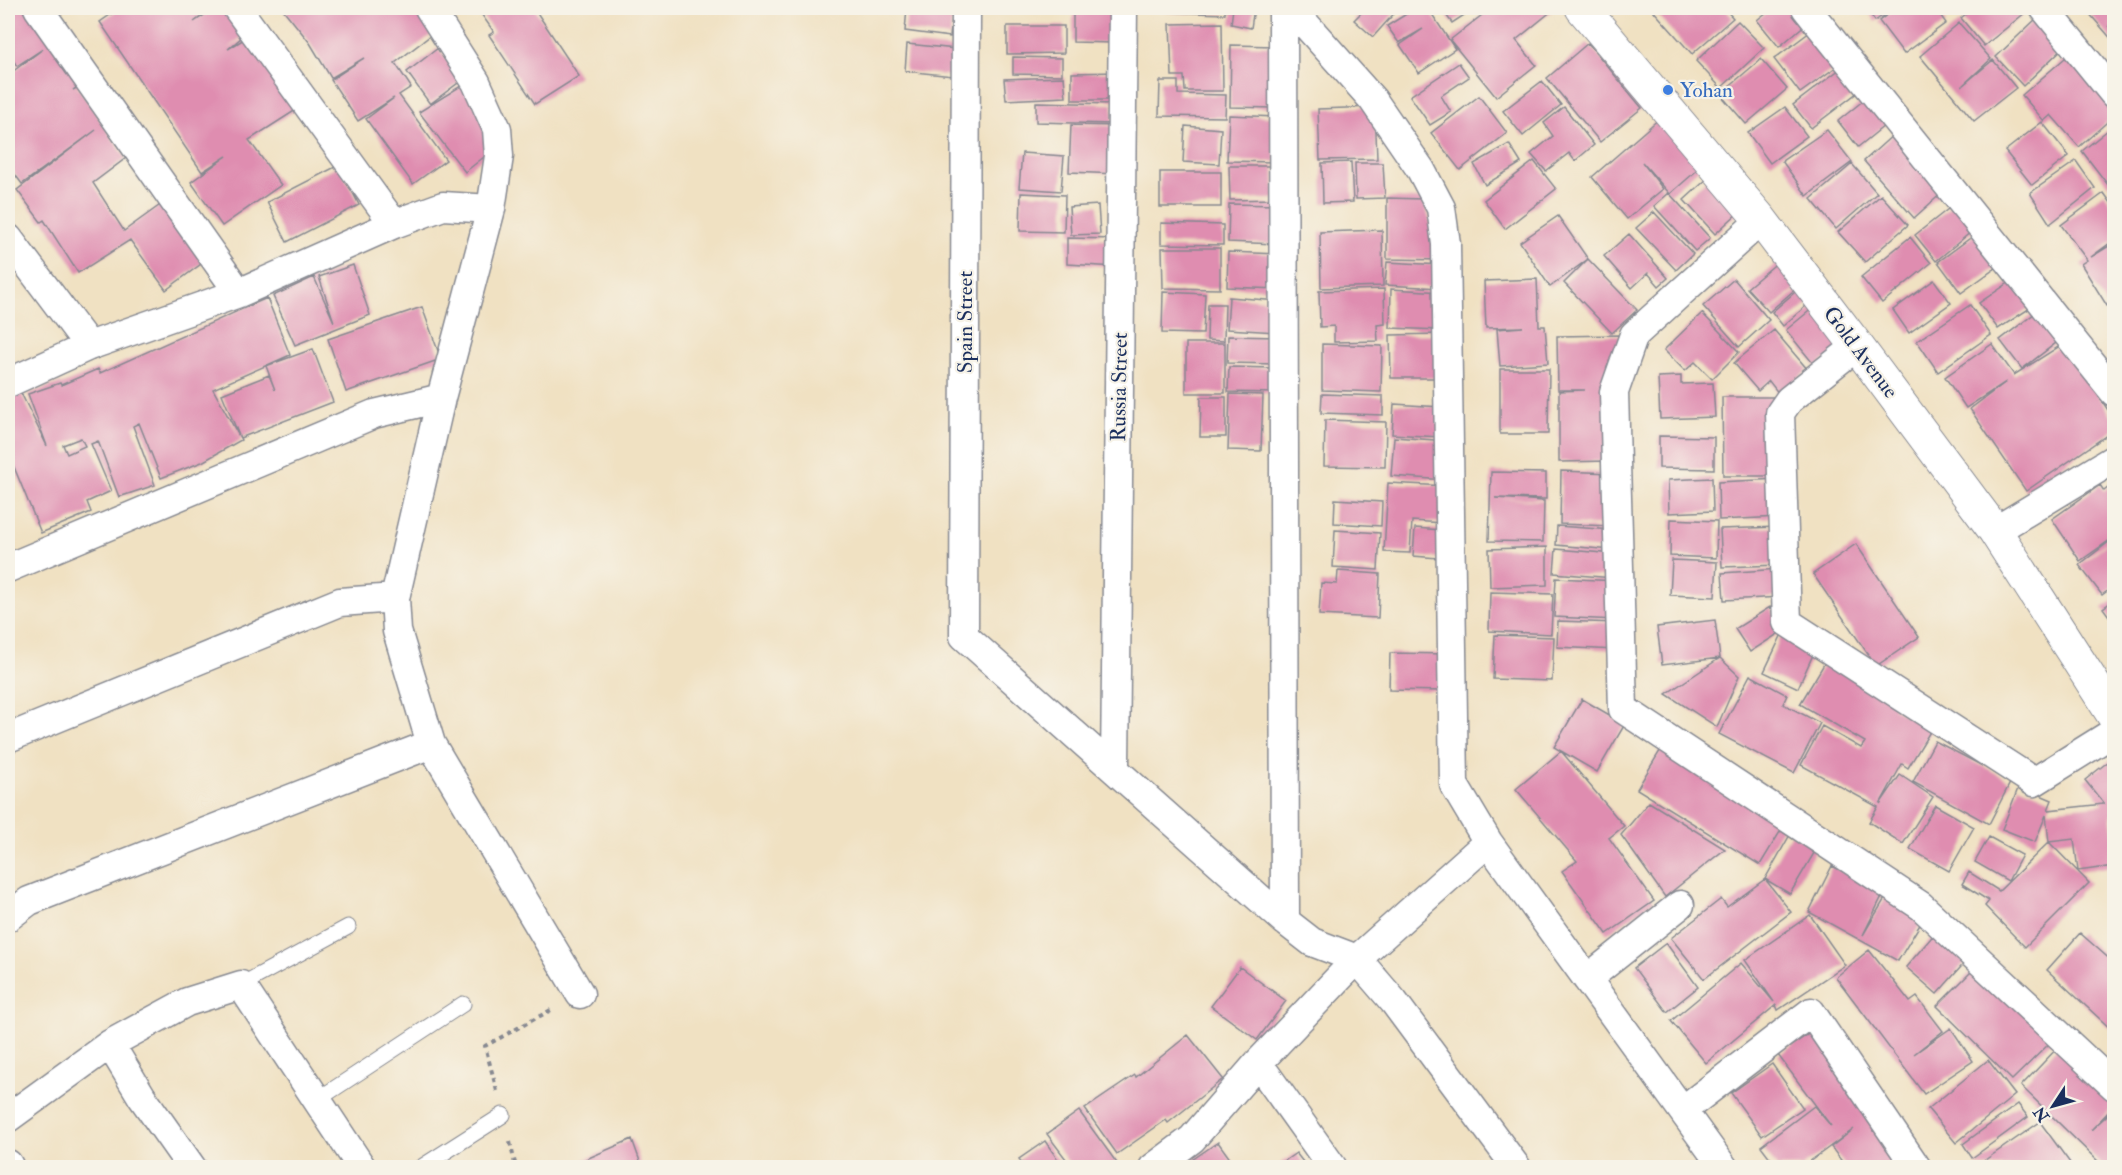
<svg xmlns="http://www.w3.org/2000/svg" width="2122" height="1175" font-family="'IM FELL Double Pica',serif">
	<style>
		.building { fill: #df8db0; fill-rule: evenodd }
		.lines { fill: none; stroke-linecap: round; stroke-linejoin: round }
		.lane-casing { stroke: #868890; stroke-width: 17 }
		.street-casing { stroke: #868890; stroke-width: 31 }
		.secondary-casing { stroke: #868890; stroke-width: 35 }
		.path { stroke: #868890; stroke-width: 4; stroke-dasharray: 4.5 4.5; stroke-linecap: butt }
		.lane { stroke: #fff; stroke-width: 15 }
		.street { stroke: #fff; stroke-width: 28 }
		.secondary { stroke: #fff; stroke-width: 33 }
		.shop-dot { fill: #3f7fe0; stroke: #f7f3e8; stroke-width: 2 }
		.labels { text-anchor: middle; stroke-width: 4.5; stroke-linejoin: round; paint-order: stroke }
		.shop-label { font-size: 21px; fill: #366cbe; stroke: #f7f3e8; text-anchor: start }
		.street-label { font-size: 21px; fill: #1b2f5e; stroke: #f7f3e8 }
	</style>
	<rect width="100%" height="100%" fill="#f7f3e8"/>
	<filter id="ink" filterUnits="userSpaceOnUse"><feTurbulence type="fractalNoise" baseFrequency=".0167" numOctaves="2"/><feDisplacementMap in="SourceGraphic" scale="12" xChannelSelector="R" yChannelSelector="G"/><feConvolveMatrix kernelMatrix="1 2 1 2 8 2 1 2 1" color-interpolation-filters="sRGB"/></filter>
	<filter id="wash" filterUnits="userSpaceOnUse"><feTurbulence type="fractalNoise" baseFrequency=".008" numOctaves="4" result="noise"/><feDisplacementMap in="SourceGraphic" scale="24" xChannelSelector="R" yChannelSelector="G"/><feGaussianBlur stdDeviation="1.35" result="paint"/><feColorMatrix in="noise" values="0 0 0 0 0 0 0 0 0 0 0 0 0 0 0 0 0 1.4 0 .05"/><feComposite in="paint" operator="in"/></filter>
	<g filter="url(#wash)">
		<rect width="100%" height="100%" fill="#f0e1c2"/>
		<g id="blocks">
			<!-- building -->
			<path class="building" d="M8,8h21l57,72 -13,10 5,-3 48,71 -33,25 31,48 39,-28 42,58 -39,29 -36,-50 -52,33 -34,-53 -3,2 -24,-32 79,-60 -74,54 -14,-19v-99l4,6 31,-23 -26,17 -9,-13z
				M120,8h92l-18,14 21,-14h20l14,23 -21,18 21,-13 47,74 -47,30 32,45 -59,41 -31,-44 36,-26 -25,16 -102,-150z
				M282,8h134l19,24 -40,31 16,24 -12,8 47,65 -33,24 -47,-65 28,-21 -36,23 -27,-41 33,-22 -33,20 -21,-35z
				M477,8h57l45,68 -44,28 -46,-69 5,-3z
				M907,8h46l-3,29 -45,-6z
				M1163,8h62v6l-62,-2z
				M1233,8h21l-3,20 -20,-4z
				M1366,8h33l-26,29 -19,-17z
				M1416,8h12l27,41 -36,24 -19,-28 23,-16 -24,14 -12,-17z
				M1441,8h34l-23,15z
				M1491,8h60l2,2 -37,30 20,25 -40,32 -46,-57z
				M1651,8h73l9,10 -41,36z
				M1772,8h22l13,15 -28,24 -22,-27z
				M1866,8h27l-18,13z
				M1896,8h39l11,15 -42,31 -25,-33z
				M1973,8h58l-47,38 -23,-28z
				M2092,8h22v13l-6,6 6,-5v20l-26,-30z
				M1073,10l42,1v32l-42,-1z
				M2038,17l28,28 -43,41 -27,-29z
				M1738,21l26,27 -43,40 -25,-27z
				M1222,23l1,68h-38l-1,-15h-12l-2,-52z
				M1959,23l32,36 -29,27 31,-26 23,28 -42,33 -54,-65z
				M1007,26h57v27l-57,1z
				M1810,32l26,35 -36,26 -26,-34z
				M1588,43l54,65 -42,34 -53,-64z
				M907,44l49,5 -3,27 -48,-5z
				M1231,45l44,1 -1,62 -44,-1z
				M438,48l24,32 -32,24 -23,-32z
				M2072,52l42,49v15l-35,31 -28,-32 -7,6 -22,-26z
				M1013,57l49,1v17l-49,-1z
				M1761,59l26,30 -41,35 -26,-30z
				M1459,63l10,14 -28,19 10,16 -21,13 -20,-29z
				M1840,69l18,23 -47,36 -18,-23z
				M1117,72l1,28h-46v-27z
				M1064,77l2,20 -60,3 -2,-21z
				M1160,81h18v13l48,1 -1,22 -66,-1z
				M1542,81l19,24 -38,31 -20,-25z
				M464,84l23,43 2,26 -24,19 -46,-60z
				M1479,96l28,37 -47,37 -29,-37z
				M1869,96l20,26 -31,25 -20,-26z
				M1036,102l77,2v20l-77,-2z
				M1375,107l2,52 -57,1 -2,-51z
				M1564,107l30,38 -19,16 -6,-8 -23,18 -15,-17 22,-18 -9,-13z
				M1785,107l22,29 -37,27 -22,-30z
				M1229,115l47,2 -1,45 -48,-1z
				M1660,118l42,48 -32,28 -28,-32 21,27 -36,30 -35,-42z
				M2042,122l27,34 -37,29 -27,-34z
				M1071,125l49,1 -2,48 -49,-2z
				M2114,125v55l-6,5 -26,-34z
				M1185,126l36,3 -2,35 -36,-2z
				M1827,130l25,32 -45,34 -25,-35z
				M1894,134l50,57 -30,27 -50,-57z
				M1509,144l12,19 -36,22 -11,-21z
				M1022,153l42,3 -3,35 -42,-3z
				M1534,161l22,28 -51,40 -21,-29z
				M2076,161l19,27 -45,36 -20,-31z
				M1351,162l2,40 -30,1 -1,-40z
				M1355,163h28l2,35 -29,1z
				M1852,164l25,29 -41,36 -25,-30z
				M339,165l20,40 -72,37 -20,-40z
				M1229,166h45l1,33 -45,1z
				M1160,172h61v35h-61z
				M1708,178l32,33 -25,23 -31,-34z
				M1021,193l44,2 -1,37 -44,-1z
				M1669,193l41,45 -15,13 -41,-45z
				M2104,193l10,14v33l-23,17 23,-14v58l-7,5 -26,-42 6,-4 -26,-35z
				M1881,195l27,30 -43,37 -27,-30z
				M1387,198l36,1 20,61 -56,-1z
				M1957,202l20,25 -41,34 -21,-26z
				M1229,204l48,1 -1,39 -48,-2z
				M1098,205l2,29 -29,1 -2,-28z
				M1654,212l39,42 -17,16 -40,-42z
				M1558,216l30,43 -38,28 -30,-45z
				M1161,223l62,2v20l-62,-1z
				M1382,230l1,56 -62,2 -1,-56z
				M1981,230l23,32 -43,31 -23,-31z
				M1629,234l39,44 -9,8 -11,-13 -16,15 -28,-32z
				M1910,237l21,26 -49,40 -21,-26z
				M1067,238l51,1 -1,28 -50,-3z
				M1162,248h58v41l-57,-1z
				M1228,252l53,2 -1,35 -53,-2z
				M1588,259l49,51 -25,23 -48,-50z
				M1779,261l21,24 -31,27 -22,-24z
				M1387,262l54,3 -1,23 -55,-3z
				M353,265l17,50 -75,30 -22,-49 41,-19 20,45 -15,-45z
				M2019,276l19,27 -40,26 -19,-26z
				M1537,279l2,47h6l3,37 -48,3 -3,-37 26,-2 -37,1 -2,-47z
				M1734,279l35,41 -30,27 -36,-41z
				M1934,280l17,23 -42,30 -16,-23z
				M1802,286l12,13 -31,27 -11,-14z
				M1384,289l1,35 -8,1 1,16 -44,1v-16l-14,1 -1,-36z
				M1391,289l52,3 -2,38 -51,-2z
				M1163,292l42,2 -2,40 -41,-1z
				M1229,297l50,4 -2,31 -50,-3z
				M267,298l23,57 -77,34 28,51 -39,22 -41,16 -22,-55 -6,3 22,59 -36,12 -21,-56 -7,3 20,47 -24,11 4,10 -50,21 -27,-66 -6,3v-71l13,-6 26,53 -19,-52 32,-11 1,2 37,-16 2,4zM81,438l4,8 -18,8 -4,-9z
				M1819,303l30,38 -33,26 -30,-37z
				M1208,304h17l-1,37 -17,-1z
				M1970,305l21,30 -53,37 -21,-31z
				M422,307l19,52 -95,33 -18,-53z
				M2043,307l22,29 -43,33 -22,-29z
				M1702,313l37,39 -27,27 -17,-17 -10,9 -21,-21z
				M1774,330l34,40 -29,24 -10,-13 -11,10 -24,-28z
				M1441,334v44h-50l-1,-43z
				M1620,335l1,24 -11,1v101l-51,1v-71l26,-1h-27l-1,-54z
				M1228,336l51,1v27l-52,-1z
				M2066,342l35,50 -3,3 16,24v11l-88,61 -56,-82 36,-27 -40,26 -21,-31 47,-33 22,31z
				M1186,343h39v50h-39z
				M1322,344l60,2 -1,46 -59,-2z
				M313,349l20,53 -93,36 -18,-44 47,-19 6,15 -9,-24z
				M1229,367l46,1 -1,25 -46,-1z
				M1500,369h49l-1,65h-48z
				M1681,376v8l32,-1 2,34 -55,2 -2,-42z
				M1230,394l33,1 -2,56 -33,-1z
				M1322,394l61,2v19l-62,-2z
				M1201,397h25v40h-26z
				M1722,397h56l1,79h-56z
				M1394,404l47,3 -2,30 -47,-3z
				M1325,420l61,2 -1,45 -61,-1z
				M1659,436l55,1v32l-55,-1z
				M1394,437l54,4 -3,39 -54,-4z
				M1561,471l51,2 -2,53 -50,-2z
				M1491,472l55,1v26l-51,-1 49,3 -1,41 -54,-1z
				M1712,478l1,33 -44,2 -1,-33z
				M1778,479l2,38 -61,3 -1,-38z
				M1388,483l58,3 -2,37 -32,-2 -2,32 -26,-1z
				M2114,483v54l-34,24 -28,-42 48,-34 4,6z
				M1335,499l47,3 -1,24 -47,-3z
				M1671,519l46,2 -1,37 -46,-2z
				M1557,526l57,4 -2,20 -56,-5z
				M1779,527l1,38 -58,2 -2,-38z
				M1415,528l26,2 -3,28 -25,-2z
				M1335,530l45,3 -2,37 -45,-3z
				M2114,538v48l-12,9 -23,-30z
				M1856,544l63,93 -43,29 -63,-92z
				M1547,547v38l-57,2 -1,-38z
				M1556,549l59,5 -2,24 -59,-5z
				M1672,560l45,2 -2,35 -45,-2z
				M1780,569l2,28 -58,3 -2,-27z
				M1338,571l42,3 -2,44 -59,-3 2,-32 16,1z
				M1556,578l62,3 -2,39 -62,-3z
				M1490,592l63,2 -2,40 -62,-3z
				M2114,600v23l-11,-15z
				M1770,607l14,23 -34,22 -15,-23z
				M1715,620l5,38 19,18 -22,51 -51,-33 54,-36 -58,7 -5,-38z
				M1558,621l60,2 -2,27 -59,-3z
				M1783,632l33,16 -18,40 -34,-16z
				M1495,635l59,2 -2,44 -59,-2z
				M1390,653l59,1 -1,37 -59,-1z
				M1827,659l71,41 -5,8 38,22 -23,38 -6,-4 -22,40 20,-29 33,22 -30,47 -34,-22 9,-15 -77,-42 21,-39 39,22 4,-6 -65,-38z
				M1750,675l37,20 -4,9 37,19 -26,50 -75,-39z
				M1582,699l43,25 -28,48 -36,-21 63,75 -15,12 45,63 -47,33 -45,-63 15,-10 -61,-72 45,-38 -7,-4z
				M1935,741l76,40 -22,43 -76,-42z
				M1663,746l123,76 -26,43 -123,-76z
				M2114,757v61l-3,-5 3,20v33l-36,5 -4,-32 -25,3 -3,-27 -11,27 -33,-13 17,-43 33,14 -4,10 56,-6 -19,-24z
				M1649,802l76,47 -60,48 -44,-62z
				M1935,805l39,22 -25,44 -39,-22z
				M1791,833l26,15 -27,46 -25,-15 26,33 -87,67 -33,-41 50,-39 6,8 38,-28z
				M1989,837l33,18 -14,26 -33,-19z
				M2049,842l40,41 -64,64 -40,-41 4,-5 -27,-17 7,-12 30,19z
				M1832,866l52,26 -21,43 27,-45 37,23 -29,48 -89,-49z
				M1810,915l35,50 -67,45 -2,-5 -70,58 -35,-42 70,-58 33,39 -29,-42z
				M1937,931l31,28 -31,35 -31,-27z
				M2080,933l34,30 -3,8 3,3v58l-67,-62z
				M1666,943l32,44 -31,25 -33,-44z
				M1869,950l41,52 7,-5 26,34 -29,23 37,-26 22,33 -49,33 -88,-117z
				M1980,963l74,76 -42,41 -75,-74z
				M1240,967l46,34 -29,39 -46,-34z
				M1813,1031l100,136h-67l-15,-20 23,-18 -52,38h-25l-16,-21 53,-40 17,20 -53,-71z
				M1188,1035l35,44 -55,44 -2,-3 -49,34 -32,-45 50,-34 1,2z
				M2061,1044l53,50v12l-23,24 23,-21v58h-10l-83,-81z
				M1988,1060l27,35 -59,48 -28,-34z
				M1772,1064l31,44 -41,28 -31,-43z
				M2018,1104l10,13 -56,41 -9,-14z
				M1079,1111l40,55 -2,1h-45l-25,-33z
				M2040,1122l33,45h-98z
				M632,1139l10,28h-74z
				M1045,1141l18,26h-38l-6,-8z
				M1218,1142l18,25h-54z
				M1296,1153l11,14h-31z"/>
		</g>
	</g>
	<g filter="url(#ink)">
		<use href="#blocks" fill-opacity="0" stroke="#868890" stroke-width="1.5"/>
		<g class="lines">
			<!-- lane casing -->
			<g class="lane-casing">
				<path id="lane" d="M241,985l107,-58
					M317,1100l146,-96
					M420,1168l83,-53"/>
			</g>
			<!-- street casing -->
			<g class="street-casing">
				<path id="street" d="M38,8l201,285
					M237,8l157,216
					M429,8l47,74 21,47 2,27 -8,53 -50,189 -46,200 2,33 34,113 149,250
					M966,8l-2,628 321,285 27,21 45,17 37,43 123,166
					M1283,8l2,913
					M1291,8l82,92 48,70 20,38 5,36 8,541 34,57 236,326
					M1806,8l308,384
					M2044,8l70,86
					M1761,220l-127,115 -20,57 9,317 298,197 193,180
					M8,238l81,108
					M1857,346l-68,54 -9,13 7,209 247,160 80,-50
					M8,383l81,-37 150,-53 155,-69 49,-18 48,3
					M1995,531l119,-72
					M8,568l366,-154 67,-16
					M8,738l332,-136 55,-4
					M1115,767l8,-759
					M8,917l21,-16 402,-157
					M1587,979l93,-74
					M110,1044l32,53 50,71
					M1258,1063l75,105
					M1683,1110l128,-98 106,156
					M8,1118l102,-74 77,-42 54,-17 121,183
					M8,1164l2,4
					M1153,1168l39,-29 66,-76 99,-104 131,-117"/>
			</g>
			<!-- secondary casing -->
			<g class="secondary-casing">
				<path id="secondary" d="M1582,8l179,212 96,126 138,185 119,185"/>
			</g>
			<!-- path -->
			<path class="path" d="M497,1091l-12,-45 66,-36
				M510,1142l6,26"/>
			<!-- lane -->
			<use href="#lane" class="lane"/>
			<!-- street -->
			<use href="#street" class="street"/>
			<!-- secondary -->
			<use href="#secondary" class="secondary"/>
		</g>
	</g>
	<!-- markers -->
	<circle class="shop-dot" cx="1668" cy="90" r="6"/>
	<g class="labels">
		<!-- shop labels -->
		<g class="shop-label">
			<text x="1680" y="97">Yohan</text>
		</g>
		<!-- street labels -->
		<g class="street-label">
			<text transform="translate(965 322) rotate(-90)" y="7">Spain Street</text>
			<text transform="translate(1861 352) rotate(53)" y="7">Gold Avenue</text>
			<text transform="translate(1119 387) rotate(-89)" y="7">Russia Street</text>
		</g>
	</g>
	<!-- margin -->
	<rect width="2122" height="1175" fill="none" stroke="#f7f3e8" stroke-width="30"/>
	<!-- north arrow -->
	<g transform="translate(2053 1106) rotate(234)" stroke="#f7f3e8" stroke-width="4.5" paint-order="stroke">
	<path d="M0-4.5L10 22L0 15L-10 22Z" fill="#1b2f5e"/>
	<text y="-9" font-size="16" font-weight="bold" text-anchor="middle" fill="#1b2f5e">N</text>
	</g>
</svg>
